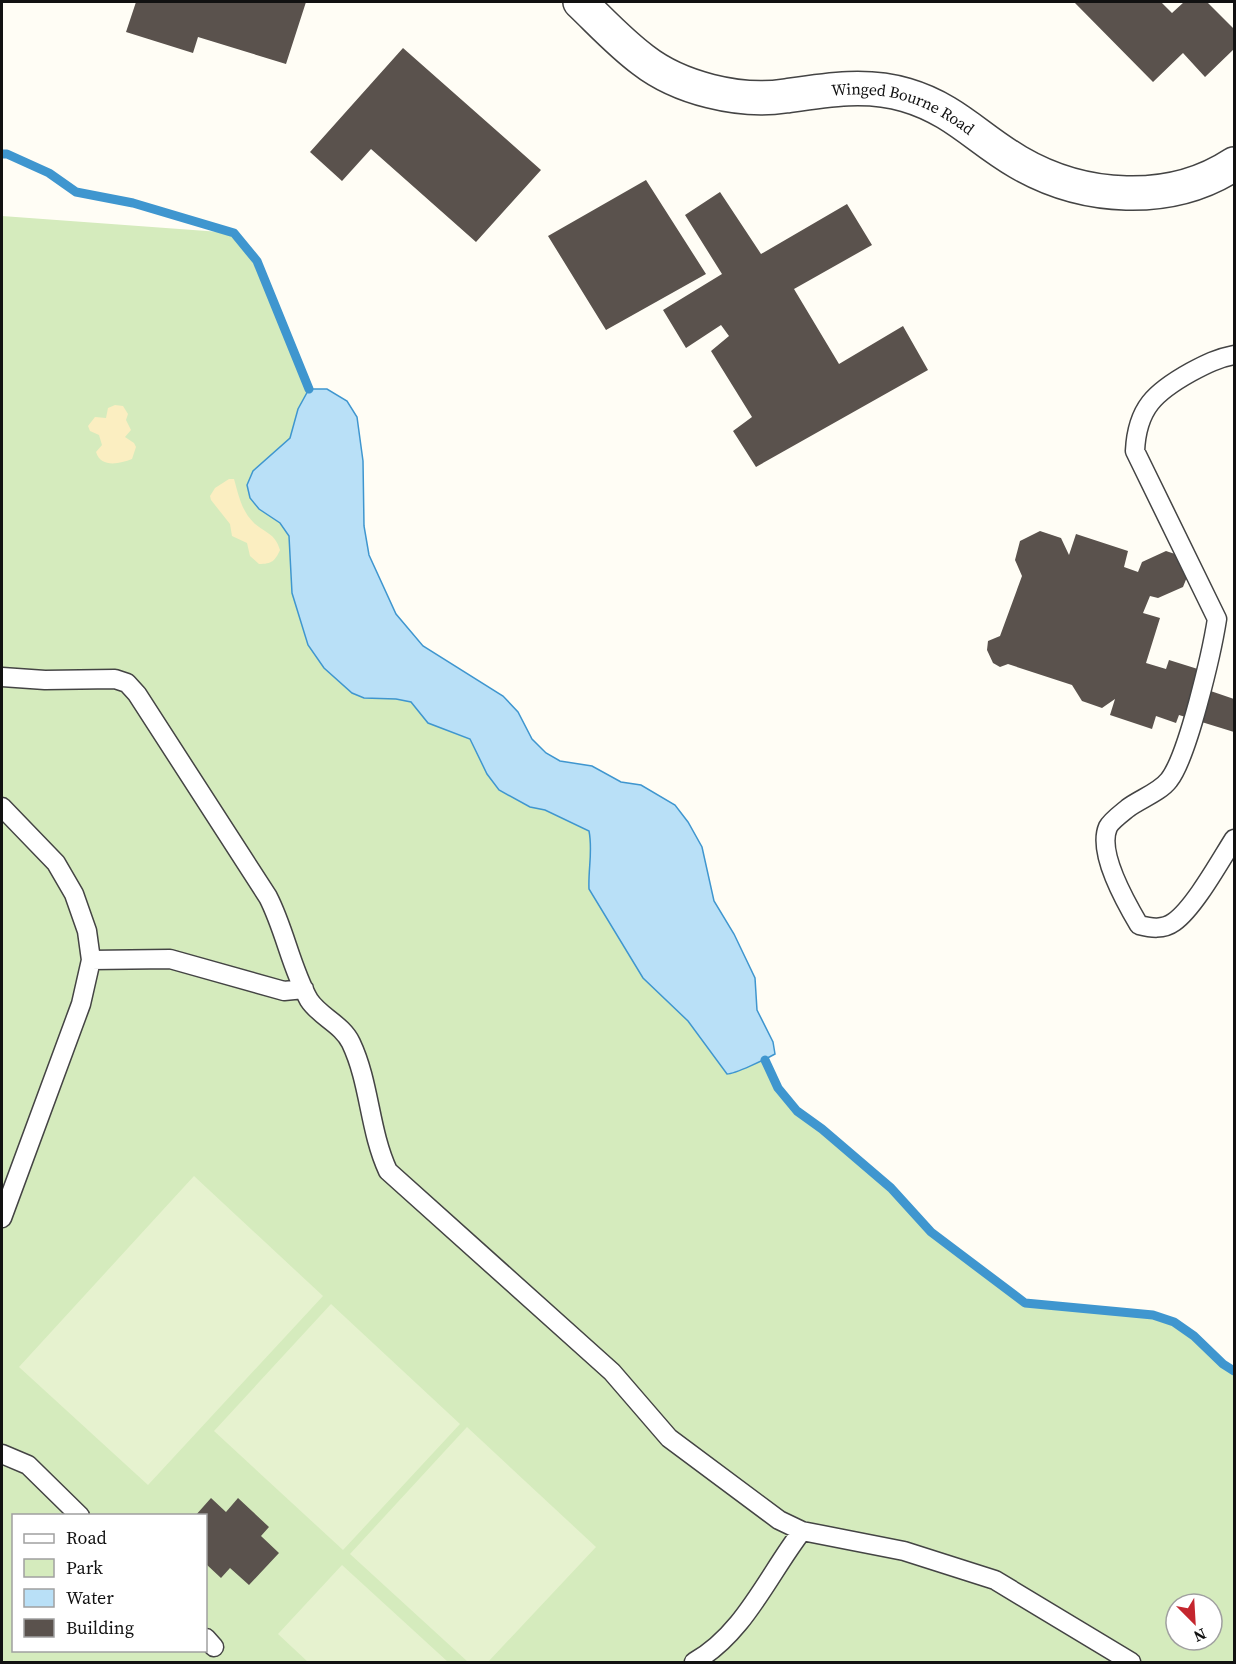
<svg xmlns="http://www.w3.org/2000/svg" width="1236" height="1664" font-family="'Source Serif 4',serif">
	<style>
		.green { fill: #d5ebbd; fill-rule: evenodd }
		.sand { fill: #fbeec1 }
		.pitch { fill: #e6f2cf }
		.water { fill: #b9e0f7; stroke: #3f96cf; stroke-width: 1.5 }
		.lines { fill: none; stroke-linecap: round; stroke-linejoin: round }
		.stream { stroke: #3f96cf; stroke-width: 9 }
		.building { fill: #5a524d }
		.service-casing { stroke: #444; stroke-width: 21 }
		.minor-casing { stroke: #444; stroke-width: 36 }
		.service { stroke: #fff; stroke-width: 18 }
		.minor { stroke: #fff; stroke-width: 33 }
		.labels { text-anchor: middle; stroke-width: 6; stroke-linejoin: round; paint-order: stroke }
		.street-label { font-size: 16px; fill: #111; stroke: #fff }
	</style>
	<rect width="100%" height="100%" fill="#fffdf5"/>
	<!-- green -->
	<path class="green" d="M2,216l232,17 27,38 48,118 36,33 6,180 209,184 103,33 102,241 13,28 19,23 25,18 69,59 40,44 94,71 128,12 21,7 20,14 29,28 11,7v291h-1232zM14,1516h192v134h-192zM1176,1604h36v36h-36z"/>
	<!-- sand -->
	<path class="sand" d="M115,405l8,1 5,8 -2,6 5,10 -6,7 9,6 2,4 -4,12c-13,5 -31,9 -36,-7l6,-7 -3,-10 -9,-4 -2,-5 7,-9 11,1 2,-10z
		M229,479h5c5,17 7,31 20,44 11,10 21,10 26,27 -5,11 -8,14 -21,14l-9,-8 -3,-13 -15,-7 -2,-12 -19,-24 -1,-4 5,-8z"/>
	<!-- pitch -->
	<path class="pitch" d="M194,1176l129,120 -175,189 -129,-118z
		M331,1304l129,120 -117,126 -129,-119z
		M467,1427l129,120 -108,115h-20l-118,-108z
		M342,1565l106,97h-140l-30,-28z"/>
	<!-- water -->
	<path class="water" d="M309,389h18l20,12 10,16 6,44 1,65 5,29 27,59 27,32 80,50 15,16 14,27 14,14 14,8 32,5 29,16 20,3 34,20 13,17 14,25 12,54 20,33 21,44 2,32 16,32 2,12c-9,5 -40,20 -48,20l-39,-53 -45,-43 -54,-89c-1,-20 4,-38 0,-58l-44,-21 -15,-3 -31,-17 -12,-16 -17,-35 -42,-16 -17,-21 -15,-3 -32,-1 -12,-5 -28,-25 -16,-23 -16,-52 -3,-57 -9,-13 -21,-14 -9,-11 -3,-13 6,-14 37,-33 8,-29z"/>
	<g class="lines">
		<!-- stream -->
		<path class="stream" d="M2,154h5l42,19 27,19 57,11 101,30 23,28 52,128
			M765,1060l13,28 19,23 25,18 69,59 40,44 94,71 128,12 21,7 20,14 29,28 11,7"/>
	</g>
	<!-- building -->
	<path class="building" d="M136,2h170l-20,62 -88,-27 -5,16 -67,-21z
		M1074,2h87l11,11 12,-11h23l27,27v20l-29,28 -22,-24 -30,29z
		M403,48l138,122 -65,72 -105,-93 -29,32 -32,-29z
		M646,180l60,94 -100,56 -58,-94z
		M720,192l41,62 86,-50 25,41 -78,44 45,75 64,-38 25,44 -172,97 -23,-36 19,-14 -41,-66 18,-15 -8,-11 -35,23 -23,-38 59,-36 -37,-59z
		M1040,531l21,7 8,17 7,-21 52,17 -4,16 14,5 4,-10 24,-11 15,5 8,16 -6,15 -25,11 -8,-2 -7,17 17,5 -14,45 20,6 3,-9 32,10 -5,16 38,13v33l-55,-17 -3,8 -20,-7 -4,13 -42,-14 5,-16 -13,9 -20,-7 -10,-16 -64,-21 -8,3 -7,-4 -6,-13 1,-9 12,-5 22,-60 -7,-16 5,-19z
		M211,1498l15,14 12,-14 31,29 -8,9 18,17 -30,32 -19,-17 -9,10 -15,-14v-48h-11z"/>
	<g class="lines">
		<!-- service casing -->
		<g class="service-casing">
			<path id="service" d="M1234,355c-16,3 -28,9 -43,17 -36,20 -54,36 -56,79l82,168c-5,32 -29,137 -48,161 -9,12 -29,19 -41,28 -6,5 -17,13 -20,19 -11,25 18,76 31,98 12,3 24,5 35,-3 20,-14 46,-61 60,-83
				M2,677l43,3 70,-1 12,4 10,11 131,203c17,33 23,71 41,103 11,17 33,24 42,43 19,40 18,87 37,128l224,201 57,66 110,82 23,11 102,20 91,29 136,82
				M2,807l54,56 18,31 13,37 4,29 -10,44 -79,214
				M91,960l79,-1 114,32 20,-2
				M2,1454l26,11 52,51
				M206,1638l8,9
				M694,1662c50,-28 74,-87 108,-131"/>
		</g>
		<!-- minor casing -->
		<g class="minor-casing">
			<g id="minor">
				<path id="s1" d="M580,2c20,19 40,41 63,58 36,28 96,43 142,36 40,-6 82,-13 121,-1 48,14 72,44 112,67 65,38 152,44 216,2"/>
			</g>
		</g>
		<!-- service -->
		<use href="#service" class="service"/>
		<!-- minor -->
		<use href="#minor" class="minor"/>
	</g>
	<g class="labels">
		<!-- street labels -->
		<g class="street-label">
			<text dy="6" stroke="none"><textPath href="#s1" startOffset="358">Winged Bourne Road</textPath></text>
		</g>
	</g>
	<!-- border -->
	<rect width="1236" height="1664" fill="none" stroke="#111111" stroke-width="6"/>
	<!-- legend -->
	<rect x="12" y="1514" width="195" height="138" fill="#ffffff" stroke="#a0a0a0" stroke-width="1.5"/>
	<rect x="24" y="1534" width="30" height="9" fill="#ffffff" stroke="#a0a0a0" stroke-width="1.5"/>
	<text x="66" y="1544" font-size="18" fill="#111111">Road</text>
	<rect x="24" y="1559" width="30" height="18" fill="#d5ebbd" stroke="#a0a0a0" stroke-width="1.5"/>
	<text x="66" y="1574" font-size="18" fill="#111111">Park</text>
	<rect x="24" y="1589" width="30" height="18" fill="#b9e0f7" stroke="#a0a0a0" stroke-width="1.5"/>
	<text x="66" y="1604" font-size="18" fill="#111111">Water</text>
	<rect x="24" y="1619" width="30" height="18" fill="#5a524d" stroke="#a0a0a0" stroke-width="1.5"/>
	<text x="66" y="1634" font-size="18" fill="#111111">Building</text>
	<!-- north arrow -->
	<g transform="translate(1194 1622) rotate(156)"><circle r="28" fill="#ffffff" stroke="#a0a0a0" stroke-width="1.5"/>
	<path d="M0-4.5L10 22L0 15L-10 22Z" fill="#c4262e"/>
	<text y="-9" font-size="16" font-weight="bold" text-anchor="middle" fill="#111111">N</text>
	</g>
</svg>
